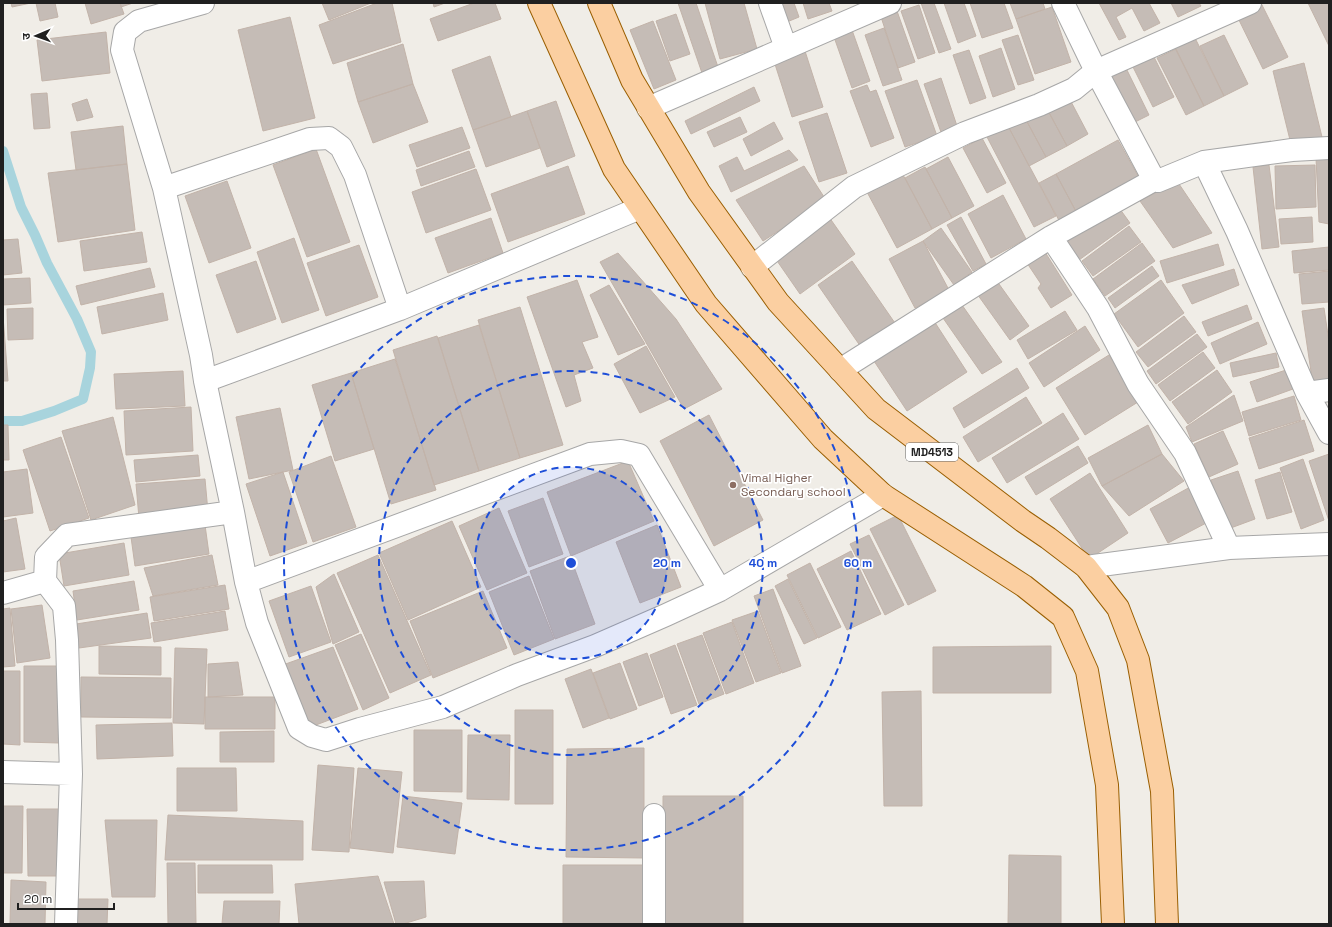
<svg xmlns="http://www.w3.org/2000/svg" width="1332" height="927" font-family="'Space Grotesk','Noto Sans Devanagari',sans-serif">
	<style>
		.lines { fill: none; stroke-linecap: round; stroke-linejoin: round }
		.stream { stroke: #a8d4dd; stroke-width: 10 }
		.building { fill: #c5bcb6; stroke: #c2b3a9 }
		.minor-casing { stroke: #a7a7a7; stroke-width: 24 }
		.primary-casing { stroke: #9a5f02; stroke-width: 24 }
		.minor { stroke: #fff; stroke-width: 22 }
		.primary { stroke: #fbcfa1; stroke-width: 22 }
		.ring { fill: none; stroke: #1d4ed8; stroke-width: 2; stroke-dasharray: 7 5 }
		.education-dot { fill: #8d6e63; stroke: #fff; stroke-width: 1.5 }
		.labels { text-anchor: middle; stroke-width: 3.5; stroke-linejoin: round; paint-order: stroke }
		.shield { fill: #fff; stroke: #636363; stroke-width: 1 }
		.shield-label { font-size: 11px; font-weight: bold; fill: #202020 }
		.education-label { font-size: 12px; fill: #785e54; stroke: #fff; text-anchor: start }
		.centre { fill: #1d4ed8; stroke: #fff; stroke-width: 2 }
		.ring-label { font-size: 12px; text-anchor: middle; font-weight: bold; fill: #1d4ed8; stroke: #fff; stroke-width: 3.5; stroke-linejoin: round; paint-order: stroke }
	</style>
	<rect width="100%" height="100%" fill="#f0ede7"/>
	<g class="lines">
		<!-- stream -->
		<path class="stream" d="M3,151l18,56 14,28 12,28 30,56 14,33 -1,16 -7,31 -29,12 -32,10h-19"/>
	</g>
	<!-- building -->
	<path class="building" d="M11,3h20l-19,4z
		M36,3h19l3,14 -18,4z
		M85,3h35l4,11 -33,10z
		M120,3h13l-12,4z
		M322,3h49l-42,17z
		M377,3h15l9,39 -68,22 -14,-39z
		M433,3h12l-11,4z
		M474,3h21l6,16 -63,22 -8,-22z
		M678,3h18l22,64 -16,6z
		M705,3h39l13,46 -37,10z
		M775,3h19l5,14 -17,7z
		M803,3h26l3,8 -24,8z
		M921,3h13l17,46 -12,4z
		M944,3h20l12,33 -18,7z
		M970,3h34l9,25 -31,10z
		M1010,3h33l2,6 -29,10z
		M1099,3h50l11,20 -16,8 -12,-23 -16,9 10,20 -7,3z
		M1171,3h28l2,3 -23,11z
		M1261,3l27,54 -25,12 -26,-53z
		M1308,3h21v43z
		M919,5l16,48 -17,6 -17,-48z
		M1052,7l19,55 -36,12 -19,-55z
		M897,11l18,51 -17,6 -17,-51z
		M676,14l14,40 -20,7 -14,-40z
		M290,17l25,101 -52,13 -25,-101z
		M653,21l23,59 -22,9 -24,-59z
		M884,28l18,52 -19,6 -18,-51z
		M852,30l18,51 -18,7 -18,-51z
		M106,32l4,41 -68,8 -5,-41z
		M1018,35l16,45 -16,5 -16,-45z
		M1224,35l24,49 -24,12 -24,-50z
		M1195,38l29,58 -20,10 -29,-58z
		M403,44l10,40 -55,18 -11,-39z
		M804,48l19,59 -31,10 -19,-59z
		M1001,48l14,41 -22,8 -14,-41z
		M1176,49l28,57 -18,9 -29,-57z
		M969,50l17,48 -16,6 -17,-49z
		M1153,55l21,42 -21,10 -21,-42z
		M490,56l21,61 -38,13 -21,-60z
		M1123,62l26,53 -22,11 -26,-52z
		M1304,63l18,74 -31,7 -18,-73z
		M941,78l17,51 -16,6 -18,-51z
		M917,80l20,56 -32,11 -20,-56z
		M413,84l15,38 -55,21 -15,-41z
		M867,85l3,7 6,-2 18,48 -23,9 -21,-56z
		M754,87l6,14 -69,33 -6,-13z
		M47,93l3,35 -16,1 -3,-35z
		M1067,94l21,40 -21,12 -21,-39z
		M87,99l6,18 -16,4 -5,-17z
		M556,101l19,55 -28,11 -20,-56z
		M1046,107l21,39 -21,11 -21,-39z
		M527,111l13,37 -54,19 -13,-37z
		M827,113l20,60 -28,9 -20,-60z
		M740,117l7,15 -33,15 -7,-15z
		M1025,118l21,39 -17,9 -21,-40z
		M774,122l9,17 -32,17 -8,-17z
		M123,126l4,38 -51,6 -5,-38z
		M1008,126l48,90 -22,11 -47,-90z
		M462,127l8,21 -53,19 -8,-22z
		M982,138l24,45 -19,10 -24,-45z
		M1118,140l24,43 -63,34 -23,-43z
		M316,149l34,93 -43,15 -34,-92z
		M789,150l9,10 -67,32 -12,-26 18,-9 7,14z
		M469,151l6,16 -54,19 -5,-16z
		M948,157l26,49 -22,12 -26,-49z
		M1316,158l13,1v65l-10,-2z
		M127,164l8,66 -77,12 -10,-69z
		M1269,165l10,82 -17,2 -9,-82z
		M1315,165l1,42 -40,2 -1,-43z
		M568,166l17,48 -77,28 -17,-48z
		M804,166l22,34 -63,41 -27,-41z
		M925,167l27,51 -20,11 -27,-51z
		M476,169l15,41 -65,23 -14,-41z
		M902,173l30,56 -35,19 -30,-56z
		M1056,174l23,43 -17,9 -23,-43z
		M227,181l24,67 -42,15 -24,-67z
		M1177,181l35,52 -39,15 -33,-47z
		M1003,195l23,44 -35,19 -23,-44z
		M1117,205l13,18 -51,37 -13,-18z
		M829,217l26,37 -55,40 -27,-39z
		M961,217l25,47 -13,7 -26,-46z
		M1312,217l1,25 -32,2 -2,-25z
		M491,218l12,35 -55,20 -13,-35z
		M1129,226l12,16 -48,34 -11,-15z
		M941,228l31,44 -18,13 -31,-44z
		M142,232l5,30 -63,9 -4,-30z
		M294,238l25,72 -37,13 -25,-71z
		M18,239l4,34 -19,2v-35z
		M923,241l26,49 -34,18 -26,-49z
		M1142,243l13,18 -50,35 -12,-17z
		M1218,244l6,21 -57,18 -7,-22z
		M359,245l19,52 -52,19 -19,-53z
		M1329,247v23l-35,3 -2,-22z
		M1045,252l27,43 -21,13 -13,-20 3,-4 -14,-21z
		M618,253l58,66 46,70 -38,20 -84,-147z
		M256,261l20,58 -39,14 -21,-58z
		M852,261l45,65 -34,24 -45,-65z
		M1152,266l7,10 -44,32 -7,-10z
		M150,268l5,19 -74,18 -5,-19z
		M1234,269l5,16 -47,19 -10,-19z
		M1329,271v31l-27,2 -3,-30z
		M994,277l35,49 -19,14 -35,-49z
		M30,278l1,25 -28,2v-26z
		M577,280l21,57 -16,5 11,26 -19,7 7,26 -15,6 -39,-110z
		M1161,280l23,33 -46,34 -24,-33z
		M609,285l36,59 -27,11 -28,-60z
		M163,293l5,27 -66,14 -5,-27z
		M962,305l40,57 -20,12 -39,-56z
		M1247,305l5,14 -44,17 -6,-14z
		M520,307l43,138 -43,13 -42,-138z
		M33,308v31l-25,1 -1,-31z
		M1324,308l5,34v40l-16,3 -11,-74z
		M1065,311l12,19 -49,29 -11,-19z
		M3,316l5,65h-5z
		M1184,316l12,16 -48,35 -12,-15z
		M934,321l33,51 -60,39 -33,-50z
		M1258,322l9,22 -47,20 -9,-21z
		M479,325l41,133 -41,13 -41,-133z
		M1085,326l15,24 -56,37 -15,-24z
		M1197,334l10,13 -51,37 -9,-13z
		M437,336l42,135 -45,14 -41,-135z
		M646,346l29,51 -35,16 -26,-49z
		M1203,352l12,16 -45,33 -12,-16z
		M1276,353l3,14 -46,10 -3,-14z
		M1109,355l29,47 -53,33 -29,-47z
		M395,359l41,131 -45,14 -40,-131z
		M1017,368l12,20 -65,40 -11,-20z
		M1217,370l15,22 -44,32 -16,-22z
		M1286,370l7,19 -36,13 -7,-20z
		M183,371l2,35 -69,3 -2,-35z
		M351,373l23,76 -39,12 -23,-76z
		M1234,395l9,26 -51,21 -6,-15z
		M1294,396l7,24 -52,16 -7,-24z
		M1026,397l16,26 -64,39 -15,-25z
		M191,407l2,44 -67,4 -2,-44z
		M280,408l13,62 -44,9 -13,-62z
		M1063,413l16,26 -72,44 -15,-25z
		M709,415l54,105 -49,26 -54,-105z
		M113,417l22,88 -44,15 -29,-89z
		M1304,420l10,31 -55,18 -10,-31z
		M3,425h5l1,35h-6z
		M1148,425l14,29 -60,32 -14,-28z
		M1223,431l15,33 -29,13 -15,-33z
		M61,437l28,81 -39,13 -27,-81z
		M1078,446l10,17 -52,32 -11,-18z
		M1162,454l22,27 -55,35 -27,-30z
		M1329,454v67l-20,-60z
		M198,455l2,21 -64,6 -2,-22z
		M331,456l25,71 -43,15 -24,-70z
		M1303,459l21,61 -23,9 -21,-61z
		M628,461l26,60 -83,35 -24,-64z
		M27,469l6,44 -30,4v-45z
		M1238,471l17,48 -27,10 -17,-49z
		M283,472l24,71 -37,13 -24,-72z
		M1280,472l12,40 -25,7 -12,-39z
		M1090,473l38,60 -39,26 -39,-60z
		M205,479l3,33 -69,6 -3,-34z
		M1192,486l18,35 -42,22 -18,-34z
		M543,498l20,56 -34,13 -21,-56z
		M499,508l28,65 -40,17 -28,-64z
		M898,515l38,76 -28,14 -38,-76z
		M16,518l9,51 -22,3v-51z
		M452,521l29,66 -73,33 -29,-67z
		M205,525l4,29 -74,12 -4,-29z
		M657,525l24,62 -41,16 -24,-61z
		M869,535l35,70 -19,10 -35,-71z
		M124,543l5,32 -65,11 -5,-32z
		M851,551l30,63 -34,16 -30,-61z
		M212,555l6,30 -65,11 -9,-28z
		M378,555l53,120 -41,18 -53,-120z
		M570,556l25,68 -40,15 -25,-68z
		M810,563l31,64 -23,11 -31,-63z
		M334,574l25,58 -26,12 -17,-57z
		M529,576l25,63 -40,16 -25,-63z
		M788,579l29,59 -13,6 -29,-58z
		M134,581l5,29 -62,10 -4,-29z
		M225,585l4,24 -75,12 -4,-24z
		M311,586l20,56 -42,15 -20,-56z
		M773,589l28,77 -19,7 -28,-77z
		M483,591l24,57 -74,30 -23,-57z
		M42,605l8,53 -33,5 -6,-54z
		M10,608l5,58 -12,1v-58z
		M225,611l3,19 -74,12 -3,-19z
		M758,611l23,62 -25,9 -24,-62z
		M147,613l4,25 -72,10 -3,-24z
		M732,622l22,61 -28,11 -23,-61z
		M361,634l28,64 -26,12 -28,-65z
		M702,635l22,59 -25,10 -22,-60z
		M675,645l22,60 -26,9 -21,-59z
		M99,646l62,1v28l-62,-1z
		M1051,646v47h-118v-46z
		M333,647l25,62 -50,19 -28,-62z
		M175,648l32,1 -3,75 -31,-1z
		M647,653l16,44 -24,9 -16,-44z
		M238,662l5,33 -35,2v-33z
		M620,663l17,46 -27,10 -17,-46z
		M24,666h36l-1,77 -35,-1z
		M591,669l18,49 -26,10 -18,-49z
		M3,671h17v74l-17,-1z
		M81,677l90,1v40l-90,-1z
		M921,691l1,115h-38l-2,-114z
		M205,697h70v32h-70z
		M515,710h38v94h-38z
		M172,723l1,33 -76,3 -1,-34z
		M414,730h48v62l-48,-1z
		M274,731v31h-54v-30z
		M468,735h42l-1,65 -42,-1z
		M644,748v110l-78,-1 1,-108z
		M318,765l36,3 -5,84 -37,-2z
		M177,768h59l1,43h-60z
		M358,768l44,4 -9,81 -43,-5z
		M403,796l59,7 -7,51 -58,-7z
		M663,796h80v128h-80z
		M3,806h20l-1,67h-19z
		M27,809h33l2,67h-34z
		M168,815l135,6v39h-138z
		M105,820h52l-2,77h-43z
		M1009,855l52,1v68h-53z
		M167,863h28l1,61h-28z
		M198,865h74l1,28h-75z
		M563,865h81l1,59h-82z
		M378,876l16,48h-95l-4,-40z
		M11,880l35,2 -1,42h-35z
		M424,881l2,36 -23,7h-7l-12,-42z
		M72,899h36l-1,25h-36z
		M224,901h56l-1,23h-57z"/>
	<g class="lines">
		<!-- minor casing -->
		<g class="minor-casing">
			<path id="minor" d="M203,3l-64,18 -14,11 -3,18 42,138 37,167 4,26 28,131 13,70 11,41 42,105 13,8 14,4 34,-11 83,-22 74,-32 78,-29 71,-31 54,-25 163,-95
				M770,3l16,45
				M1063,3l33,68 58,109
				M648,108l242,-105
				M1204,162l33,69 70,162 22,40
				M164,188l146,-49 19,-1 12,9 14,28 45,134
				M1051,237l47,71 40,76 47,69 44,95
				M752,267l102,-80 111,-54 74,-28 35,-16 22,-18 154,-68
				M840,370l211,-133 103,-57 4,1 46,-19 88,-12 37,-2
				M205,381l195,-72 240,-101
				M1307,393l22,-3
				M1086,567l143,-19 100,-4
				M246,582l344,-128 31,-3 18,4 81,135
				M3,593l42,-12
				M3,772l68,2
				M66,924l5,-150 -4,-134 -3,-34 -19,-25 1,-24 21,-22 166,-23
				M654,924v-109"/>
		</g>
		<!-- primary casing -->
		<g class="primary-casing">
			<path id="primary" d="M539,3l75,166 92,135 117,135 60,56 141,91 39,31 24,54 20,114 6,139
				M599,3l33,77 67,112 79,110 98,107 147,112 25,17 38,29 32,41 20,52 24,131 5,133"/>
		</g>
		<!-- minor -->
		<use href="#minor" class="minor"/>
		<!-- primary -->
		<use href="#primary" class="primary"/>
	</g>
	<!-- distance rings -->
	<circle cx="571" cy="563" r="96" fill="#1d4ed8" fill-opacity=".12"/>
	<g class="ring">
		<circle cx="571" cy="563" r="96"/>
		<circle cx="571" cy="563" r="192"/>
		<circle cx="571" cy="563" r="287"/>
	</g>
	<!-- markers -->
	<circle class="education-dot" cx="733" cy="485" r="4"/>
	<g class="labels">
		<!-- shield labels -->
		<rect class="shield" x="906" y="443" width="52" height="18" rx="3"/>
		<g class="shield-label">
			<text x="932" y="456">MD4513</text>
		</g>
		<!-- education labels -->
		<g class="education-label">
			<text x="741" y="482">Vimal Higher<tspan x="741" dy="14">Secondary school</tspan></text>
		</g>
	</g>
	<circle cx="571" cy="563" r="6" class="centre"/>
	<g class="ring-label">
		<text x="667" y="567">20 m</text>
		<text x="763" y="567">40 m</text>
		<text x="858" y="567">60 m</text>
	</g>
	<!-- border -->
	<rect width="1332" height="927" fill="none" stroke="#202020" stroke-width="8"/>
	<!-- north arrow -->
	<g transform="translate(36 36) rotate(268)" stroke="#ffffff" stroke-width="3" paint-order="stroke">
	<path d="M0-3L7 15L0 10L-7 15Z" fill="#202020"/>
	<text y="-6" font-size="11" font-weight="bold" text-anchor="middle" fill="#202020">उ</text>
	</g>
	<!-- scale -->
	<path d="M18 903v6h96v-6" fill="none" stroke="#202020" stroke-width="2"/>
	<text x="24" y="903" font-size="12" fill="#202020" stroke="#ffffff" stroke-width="3" paint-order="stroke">20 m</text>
</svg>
